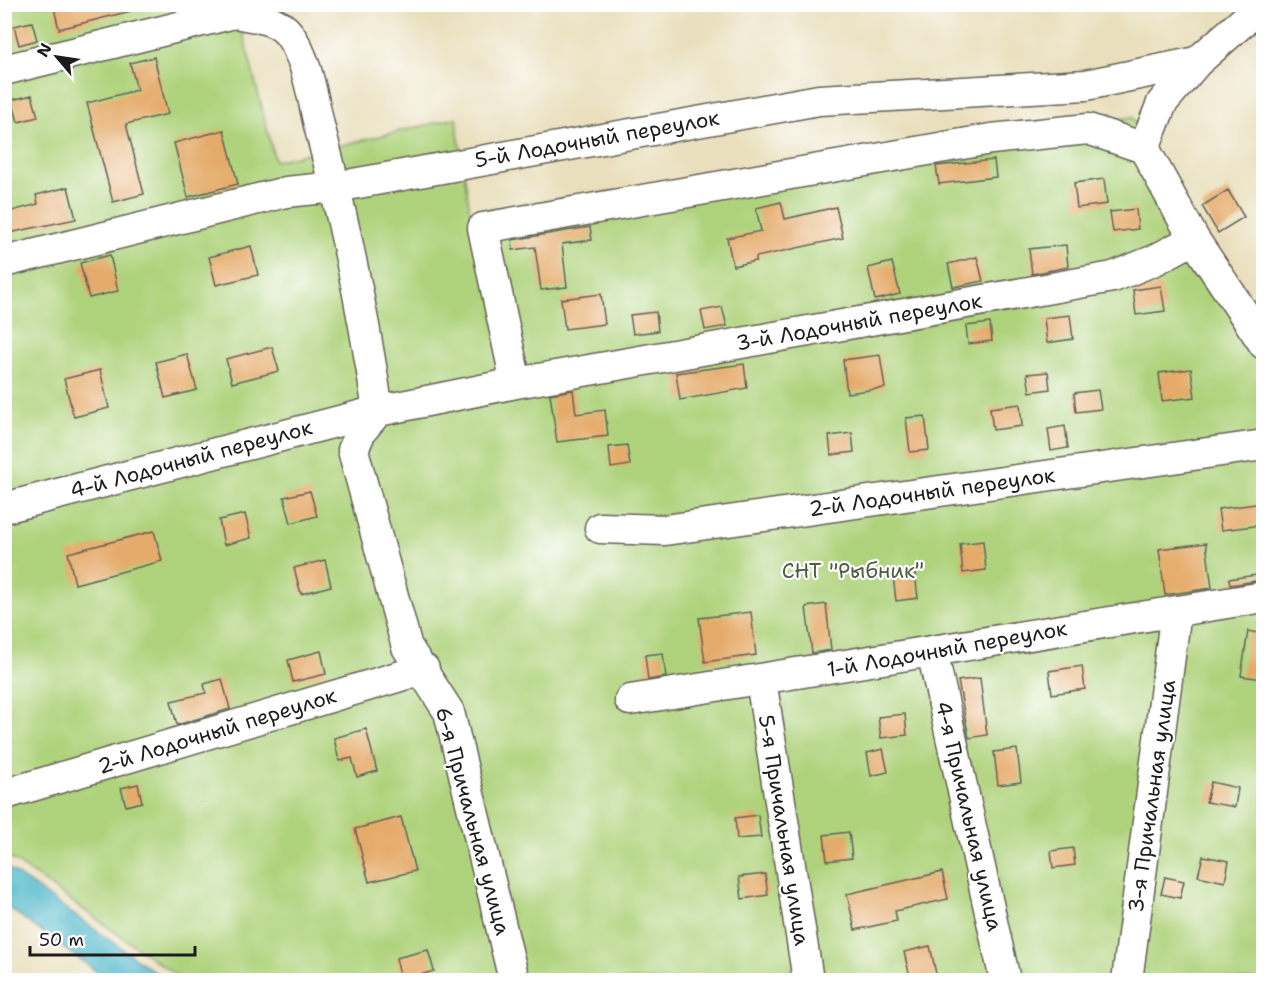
<svg xmlns="http://www.w3.org/2000/svg" width="1268" height="985" font-family="'Shantell Sans',sans-serif">
	<style>
		.green { fill: #afd37c; stroke: #66784c; stroke-width: 1.5 }
		.water { fill: #4db7c9; stroke: #346a72; stroke-width: 1.5 }
		.building { fill: #e5ab6b }
		.lines { fill: none; stroke-linecap: round; stroke-linejoin: round }
		.minor-casing { stroke: #646054; stroke-width: 33 }
		.minor { stroke: #fff; stroke-width: 30 }
		.labels { text-anchor: middle; stroke-width: 4.5; stroke-linejoin: round; paint-order: stroke }
		.street-label { font-size: 21px; fill: #1c1c1c; stroke: #fff }
		.park-label { font-size: 21px; fill: #4f5c3e; stroke: #fff }
	</style>
	<rect width="100%" height="100%" fill="#fff"/>
	<filter id="ink" filterUnits="userSpaceOnUse"><feTurbulence type="fractalNoise" baseFrequency=".0167" numOctaves="2"/><feDisplacementMap in="SourceGraphic" scale="12" xChannelSelector="R" yChannelSelector="G"/><feConvolveMatrix kernelMatrix="1 2 1 2 8 2 1 2 1" color-interpolation-filters="sRGB"/></filter>
	<filter id="wash" filterUnits="userSpaceOnUse"><feTurbulence type="fractalNoise" baseFrequency=".008" numOctaves="4" result="noise"/><feDisplacementMap in="SourceGraphic" scale="24" xChannelSelector="R" yChannelSelector="G"/><feGaussianBlur stdDeviation="1.35" result="paint"/><feColorMatrix in="noise" values="0 0 0 0 0 0 0 0 0 0 0 0 0 0 0 0 0 1.4 0 .05"/><feComposite in="paint" operator="in"/></filter>
	<g filter="url(#wash)">
		<rect width="100%" height="100%" fill="#e9dfbc"/>
		<!-- green -->
		<path class="green" d="M5,5h231l39,156 181,-43 14,94 662,-95 131,221v642h-1080l-178,-126z"/>
		<!-- water -->
		<path class="water" d="M5,866l143,101 17,13h-57l-103,-75z"/>
		<g id="blocks">
			<!-- building -->
			<path class="building" d="M53,4h77l1,7 -72,18z
				M32,22l5,18 -18,5 -5,-19z
				M154,57l14,57 -42,10 18,70 -31,8 -26,-99 50,-13 -7,-27z
				M32,95l6,22 -20,5 -6,-22z
				M224,130l14,54 -50,13 -14,-54z
				M994,160l2,17 -57,7 -3,-18z
				M1104,179l3,25 -30,4 -3,-25z
				M68,187l8,32 -72,15v-21l34,-9 -2,-9z
				M1228,190l16,27 -26,16 -16,-27z
				M781,202l4,17 51,-12 7,31 -87,19v4l-23,5 -6,-28 34,-7 -5,-23z
				M1136,209l2,20 -25,3 -3,-20z
				M590,227l2,13 -30,4 5,43 -26,3 -6,-43 -22,3 -1,-10z
				M1066,245l2,22 -36,7 -3,-25z
				M251,246l7,29 -42,10 -7,-28z
				M110,255l8,36 -29,7 -9,-35z
				M977,257l6,24 -30,6 -5,-23z
				M892,262l8,32 -25,6 -7,-32z
				M1161,286l4,25 -29,4 -3,-25z
				M601,294l4,30 -40,5 -4,-30z
				M722,307l5,19 -22,4 -4,-19z
				M656,312l2,19 -25,3 -3,-19z
				M1070,315l3,24 -26,4 -3,-25z
				M990,323l2,18 -24,3 -2,-18z
				M272,347l7,24 -47,12 -6,-24z
				M187,354l10,36 -32,8 -9,-36z
				M880,355l5,33 -38,5 -4,-33z
				M744,364l3,24 -67,12 -4,-27z
				M1191,369l4,28 -33,4 -3,-28z
				M100,370l9,38 -35,9 -10,-38z
				M1048,372l2,17 -20,3 -3,-18z
				M573,390l3,24 29,-4 3,26 -51,6 -7,-48z
				M1098,390l3,19 -25,3 -2,-19z
				M1020,404l2,22 -29,4 -3,-22z
				M925,416l4,34 -19,2 -4,-34z
				M1065,426l3,22 -17,3 -3,-22z
				M852,433l2,19 -23,3 -2,-19z
				M627,445l3,20 -19,3 -2,-21z
				M310,491l7,25 -26,7 -7,-26z
				M1263,503v22l-42,5 -3,-21z
				M245,514l6,24 -27,7 -5,-25z
				M154,531l8,30 -87,23 -7,-31z
				M983,541l3,29 -23,3 -3,-29z
				M1206,543l6,45 -47,7 -6,-46z
				M325,560l6,26 -30,8 -7,-26z
				M915,573l3,25 -22,3 -3,-25z
				M1263,574v6l-33,5 -1,-6z
				M826,604l5,46 -19,3 -6,-46z
				M751,612l5,43 -51,7 -6,-44z
				M1248,631l15,3v45l-22,-3z
				M321,651l5,23 -33,8 -5,-22z
				M663,653l3,24 -18,3 -3,-25z
				M1082,666l3,23 -33,5 -3,-23z
				M980,678l7,57 -18,3 -11,-57z
				M222,679l8,30 -53,16 -6,-24 35,-8 -2,-9z
				M905,714l2,21 -26,3 -3,-21z
				M366,729l11,42 -20,6 -5,-19 -13,3 -5,-23z
				M883,749l5,23 -17,4 -4,-23z
				M1017,749l4,33 -23,3 -4,-33z
				M1211,782l27,6 -3,19 -29,-5z
				M138,784l4,18 -16,4 -5,-18z
				M758,815l3,22 -24,2 -2,-21z
				M401,817l14,54 -46,11 -14,-53z
				M849,832l3,26 -25,3 -3,-26z
				M1073,848l2,17 -22,3 -2,-17z
				M1203,856l26,5 -4,21 -27,-6z
				M942,872l6,27 -53,12 2,10 -42,9 -8,-36z
				M765,874l3,21 -26,4 -3,-22z
				M1165,877l19,4 -4,17 -19,-4z
				M930,946l7,32 -26,3 -7,-29z
				M428,950l6,21 -33,9 -5,-22z"/>
		</g>
	</g>
	<g filter="url(#ink)">
		<use href="#blocks" fill-opacity="0" stroke="#646054" stroke-width="1.5"/>
		<g class="lines">
			<!-- minor casing -->
			<g class="minor-casing">
				<path id="minor" d="M233,4l2,9c17,3 43,6 54,21 18,25 23,61 30,91 25,94 45,190 59,286l-17,20 -8,19 54,197 42,65 65,268
					M1263,4l-66,58 -35,41 -18,45 50,91 70,105
					M4,70l231,-57
					M4,262l282,-70 50,-5 483,-87 267,-15 111,-23
					M516,383l-33,-155 508,-89 97,-10 56,19
					M4,508l374,-97 138,-28 597,-106 42,-17 39,-21
					M600,528l65,2 599,-85
					M932,651l73,329
					M761,680l47,300
					M630,700l634,-103
					M9,793l415,-124
					M1127,980l49,-369"/>
			</g>
			<!-- minor -->
			<use href="#minor" class="minor"/>
		</g>
	</g>
	<g class="labels">
		<!-- street labels -->
		<g class="street-label">
			<text transform="translate(597 139) rotate(-10)" y="7">5-й Лодочный переулок</text>
			<text transform="translate(859 322) rotate(-10)" y="7">3-й Лодочный переулок</text>
			<text transform="translate(191 459) rotate(-15)" y="7">4-й Лодочный переулок</text>
			<text transform="translate(932 492) rotate(-8)" y="7">2-й Лодочный переулок</text>
			<text transform="translate(947 649) rotate(-10)" y="7">1-й Лодочный переулок</text>
			<text transform="translate(217 731) rotate(-17)" y="7">2-й Лодочный переулок</text>
			<text transform="translate(1152 796) rotate(-82)" y="7">3-я Причальная улица</text>
			<text transform="translate(969 816) rotate(77)" y="7">4-я Причальная улица</text>
			<text transform="translate(473 821) rotate(75)" y="7">6-я Причальная улица</text>
			<text transform="translate(784 830) rotate(81)" y="7">5-я Причальная улица</text>
		</g>
		<!-- park labels -->
		<g class="park-label">
			<text x="853" y="578">СНТ "Рыбник"</text>
		</g>
	</g>
	<!-- margin -->
	<rect width="1268" height="985" fill="none" stroke="#fff" stroke-width="24"/>
	<!-- north arrow -->
	<g transform="translate(57 57) rotate(299)" stroke="#ffffff" stroke-width="4.5" paint-order="stroke">
	<path d="M0-4.5L10 22L0 15L-10 22Z" fill="#1c1c1c"/>
	<text y="-9" font-size="16" font-weight="bold" text-anchor="middle" fill="#1c1c1c">N</text>
	</g>
	<!-- scale -->
	<path d="M30 946v9h165v-9" fill="none" stroke="#1c1c1c" stroke-width="3"/>
	<text x="39" y="946" font-size="18" fill="#1c1c1c" stroke="#ffffff" stroke-width="4.5" paint-order="stroke">50 m</text>
</svg>
